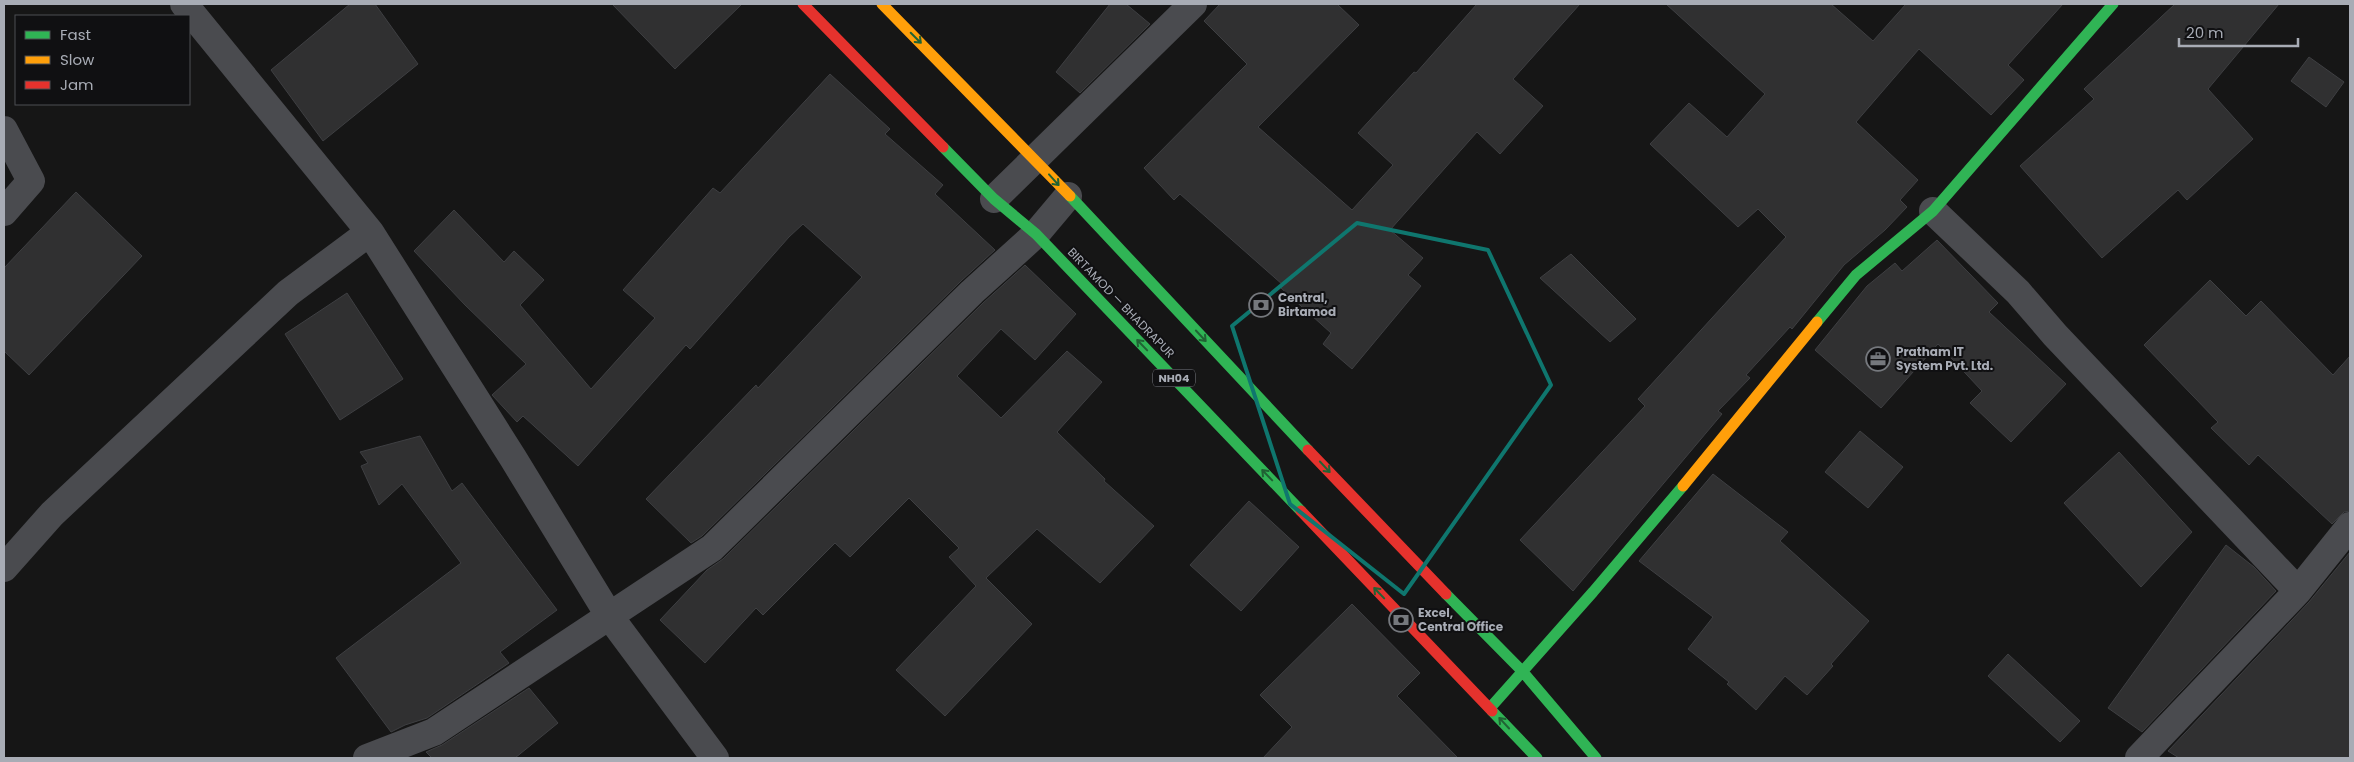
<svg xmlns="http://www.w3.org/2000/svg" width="2354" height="762" font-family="Poppins,sans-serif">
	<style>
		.building { fill: #303031; stroke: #3e3f42 }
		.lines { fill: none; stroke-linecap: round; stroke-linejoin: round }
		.street { stroke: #4a4b4f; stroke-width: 28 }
		.fast { stroke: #30b455; stroke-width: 11 }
		.slow { stroke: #ff9f0a; stroke-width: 11 }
		.jam { stroke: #e5322d; stroke-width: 11 }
		.oneway { stroke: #206234 }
		.marked { fill: none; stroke: #0f766e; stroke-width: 4; stroke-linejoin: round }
		.labels { text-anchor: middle; stroke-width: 4; stroke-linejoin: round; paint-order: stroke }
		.shield { fill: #101012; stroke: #7a7d84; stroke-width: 1 }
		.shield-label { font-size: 11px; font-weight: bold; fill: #a8acb5 }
		.poi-label { font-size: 12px; font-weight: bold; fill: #a8acb5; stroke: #101012; text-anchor: start }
		.street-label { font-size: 12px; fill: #a8acb5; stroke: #101012 }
	</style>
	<rect width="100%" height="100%" fill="#161616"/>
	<!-- building -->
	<path class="building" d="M350,4h25l43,60 -95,77 -52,-71z
		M612,4h130l-67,65z
		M1110,4h16l24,20 -70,69 -24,-21z
		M1220,4h117l22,21 -101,102 94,83 41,-45 -35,-32 56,-61 2,1 61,-69h103l-67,75 30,27 -43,48 -23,-22 -87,98 33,28 -15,17 13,11 -69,83 -29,-25 8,-11 -50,-45 2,-3 -103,-91 -6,6 -30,-32 103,-104 -43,-43z
		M1666,4h165l42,37 33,-37h157l-55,61 16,15 -33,35 -72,-66 -63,73 62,58 -18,20 7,7 -22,23 -41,35 -52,64 -2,-2 -44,48 4,3 -32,33 4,3 -149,177 -53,-51 125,-134 -7,-7 148,-162 -28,-28 -20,18 -88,-83 39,-41 38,34 38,-43z
		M2175,4h104l-71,85 45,50 -66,61 -9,-10 -76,68 -82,-92 74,-67 -10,-10z
		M2309,57l35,25 -18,25 -35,-26z
		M830,74l60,55 -5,5 58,51 -8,9 60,56 -34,31 -259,255 -11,7 -45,-44 110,-114 2,3 104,-111 -59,-53 -14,13 -99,112 -4,-4 -108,121 -55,-50 -6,6 -25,-27 34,-31 -61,-59 -51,-54 40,-41 50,52 10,-11 30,29 -24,25 71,84 64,-71 -32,-28 90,-102 7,5z
		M76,192l66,64 -113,119 -25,-24v-83z
		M1937,240l61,63 -9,9 77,72 -55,58 -41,-39 12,-12 -44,-47 -57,64 -66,-58 52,-64 28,-23 7,8z
		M1571,254l65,65 -26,23 -70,-64z
		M1025,265l51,49 -41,46 -34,-31 -44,47 44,42 66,-67 35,31 -45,50 48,47 -1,2 50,45 -54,57 -63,-54 -51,49 46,46 -87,92 -49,-46 80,-84 -27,-29 10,-9 -50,-50 -59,59 -15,-14 -72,72 -7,-7 -51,55 -45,-43 47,-50 16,-11 260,-256z
		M2210,280l36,36 15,-15 72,74 17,-19v155l-6,1 -12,12 -74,-69 -9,10 -38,-37 7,-6 -74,-77z
		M347,293l56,86 -63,41 -55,-86z
		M1860,431l43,36 -35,41 -43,-36z
		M420,436l32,55 10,-8 95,127 -57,42 9,11 -82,55 -22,7 -14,7 -55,-74 125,-95 -59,-79 -23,21 -18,-39 7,-3 -8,-11z
		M2119,452l73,80 -51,55 -77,-84z
		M1713,474l75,58 -8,9 89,80 -38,43 2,2 -26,29 -22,-19 -29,34 -29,-26 2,-2 -41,-33 25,-32 -74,-56z
		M1249,501l50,46 -58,64 -51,-46z
		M2226,545l28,22 22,24 -134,141 -34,-24z
		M2350,552v206h-171l-11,-7 141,-149z
		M1352,604l68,69 -23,23 61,62h-195l29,-31 -32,-32z
		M2008,654l72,67 -20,21 -72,-66z
		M529,688l29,35 -43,35h-83l-6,-6 16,-7z"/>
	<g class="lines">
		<!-- street -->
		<path class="street" d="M184,4l186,228 143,226 97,159 105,141
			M4,130l27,51 -27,31
			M994,199l199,-195
			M1933,211l85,81 37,43 243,256
			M4,568l48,-54 236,-221 82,-61
			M367,758l67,-26 278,-184 260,-256 64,-58 32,-38
			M2139,758l159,-167 52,-65"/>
		<!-- fast -->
		<path class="fast" d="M943,147l51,52 42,35 265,277
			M1070,196l238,254
			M1817,322l39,-47 77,-64 180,-207
			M1446,594l77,78 73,86
			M1490,708l103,-116 90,-106
			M1492,711l45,47"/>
		<!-- slow -->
		<path class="slow" d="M882,4l188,192
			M1683,486l134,-164"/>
		<!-- jam -->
		<path class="jam" d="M803,4l140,143
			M1308,450l138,144
			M1301,511l191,200"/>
	</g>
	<!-- one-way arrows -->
	<defs><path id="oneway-shaft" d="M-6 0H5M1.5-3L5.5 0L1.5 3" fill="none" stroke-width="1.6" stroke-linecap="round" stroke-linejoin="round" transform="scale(1.25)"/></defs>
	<g class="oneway">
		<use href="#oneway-shaft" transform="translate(916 38) rotate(45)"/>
		<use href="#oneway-shaft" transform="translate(1054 180) rotate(48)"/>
		<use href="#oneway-shaft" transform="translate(1201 336) rotate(47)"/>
		<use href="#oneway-shaft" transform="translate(1142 345) rotate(-134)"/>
		<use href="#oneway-shaft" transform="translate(1325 467) rotate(47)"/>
		<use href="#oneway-shaft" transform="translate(1267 475) rotate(-134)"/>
		<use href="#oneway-shaft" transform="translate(1379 593) rotate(-134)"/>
		<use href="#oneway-shaft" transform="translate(1504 723) rotate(-133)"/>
	</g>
	<!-- marked area -->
	<path class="marked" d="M1357,223l131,27 63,135 -147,209 -114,-90 -58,-178z"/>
	<!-- icons -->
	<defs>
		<g id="bank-ring" transform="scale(1.25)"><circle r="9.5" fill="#101012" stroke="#75787d" stroke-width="1.5"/><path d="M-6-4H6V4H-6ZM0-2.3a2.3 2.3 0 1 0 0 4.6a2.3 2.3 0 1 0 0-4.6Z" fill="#75787d"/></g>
		<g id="office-ring" transform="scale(1.25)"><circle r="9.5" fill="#101012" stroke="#75787d" stroke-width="1.5"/><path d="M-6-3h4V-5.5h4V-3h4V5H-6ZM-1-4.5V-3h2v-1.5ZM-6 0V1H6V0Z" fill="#75787d"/></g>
	</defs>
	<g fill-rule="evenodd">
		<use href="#bank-ring" x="1261" y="305"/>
		<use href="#office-ring" x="1878" y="359"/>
		<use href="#bank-ring" x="1401" y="620"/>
	</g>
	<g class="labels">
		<!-- shield labels -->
		<rect class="shield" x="1153" y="369.5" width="42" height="17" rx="4"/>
		<g class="shield-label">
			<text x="1174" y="382">NH04</text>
		</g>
		<!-- poi labels -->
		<g class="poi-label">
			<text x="1278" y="302">Central,<tspan x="1278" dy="14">Birtamod</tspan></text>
			<text x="1896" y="356">Pratham IT<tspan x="1896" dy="14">System Pvt. Ltd.</tspan></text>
			<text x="1418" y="617">Excel,<tspan x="1418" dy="14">Central Office</tspan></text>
		</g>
		<!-- street labels -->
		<g class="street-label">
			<text transform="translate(1121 303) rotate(46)" y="4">BIRTAMOD — BHADRAPUR</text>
		</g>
	</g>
	<!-- border -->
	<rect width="2354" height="762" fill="none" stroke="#a8acb5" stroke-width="10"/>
	<!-- legend -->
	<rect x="15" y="15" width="175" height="90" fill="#101012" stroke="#4d4e53"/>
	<rect x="25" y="31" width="25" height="8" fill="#30b455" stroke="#4d4e53"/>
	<text x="60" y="40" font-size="15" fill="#a8acb5">Fast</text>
	<rect x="25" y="56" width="25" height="8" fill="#ff9f0a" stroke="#4d4e53"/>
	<text x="60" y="65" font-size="15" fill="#a8acb5">Slow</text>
	<rect x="25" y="81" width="25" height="8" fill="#e5322d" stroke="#4d4e53"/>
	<text x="60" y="90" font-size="15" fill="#a8acb5">Jam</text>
	<!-- scale -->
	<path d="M2179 38v8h119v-8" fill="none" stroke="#a8acb5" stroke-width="2.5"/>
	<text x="2186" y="38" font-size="15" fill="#a8acb5" stroke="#101012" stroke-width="4" paint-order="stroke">20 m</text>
</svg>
